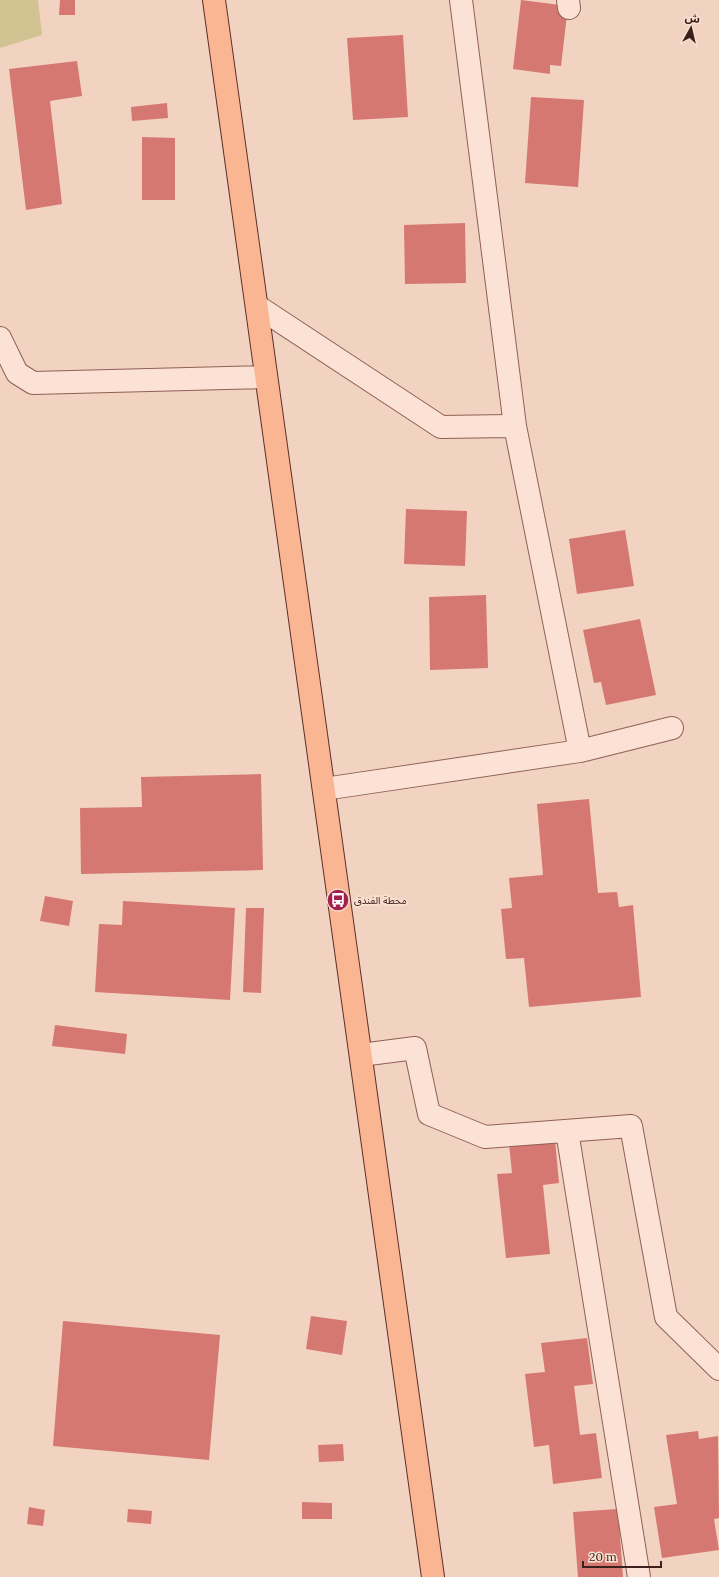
<svg xmlns="http://www.w3.org/2000/svg" width="719" height="1577" font-family="Lora,'Noto Sans Arabic',serif">
	<style>
		.green { fill: #d2c392 }
		.building { fill: #d57871 }
		.lines { fill: none; stroke-linecap: round; stroke-linejoin: round }
		.minor-casing { stroke: #8e6056; stroke-width: 24 }
		.major-casing { stroke: #5b302a; stroke-width: 24 }
		.minor { stroke: #fce2d4; stroke-width: 22 }
		.major { stroke: #fab693; stroke-width: 22 }
		.labels { text-anchor: middle; stroke-width: 4; stroke-linejoin: round; paint-order: stroke }
		.poi-label { font-size: 10px; fill: #3b201c; stroke: #f9dfd0; text-anchor: start }
	</style>
	<rect width="100%" height="100%" fill="#f2d2c0"/>
	<!-- green -->
	<path class="green" d="M0,0h38l4,35 -42,13z"/>
	<!-- building -->
	<path class="building" d="M60,0h15v15h-16z
		M521,0l47,6 -7,60 -11,-1v9l-37,-5z
		M403,35l5,82 -55,3 -6,-82z
		M77,61l5,35 -32,5 12,103 -36,6 -17,-141z
		M531,97l53,3 -6,87 -53,-4z
		M167,103l1,15 -36,3 -1,-14z
		M142,137l33,1v62h-33z
		M465,223l1,60 -61,1 -1,-59z
		M406,509l61,2 -2,55 -61,-2z
		M625,530l9,56 -57,8 -8,-55z
		M486,595l2,73 -58,2 -1,-73z
		M640,619l16,76 -50,10 -5,-23 -7,1 -11,-53z
		M261,774l2,96 -182,4 -1,-66 62,-1 -1,-30z
		M589,799l9,94 19,-1 2,15 14,-2 8,92 -112,10 -5,-49 -18,1 -5,-50 11,-1 -3,-30 34,-3 -6,-71z
		M45,896l28,5 -4,25 -29,-5z
		M123,901l112,7 -5,92 -135,-8 4,-68 23,1z
		M246,908h18l-3,85 -18,-1z
		M55,1025l72,9 -2,20 -73,-8z
		M555,1140l4,43 -16,2 7,69 -44,4 -9,-84 15,-1 -3,-29z
		M311,1316l36,5 -5,34 -36,-6z
		M63,1321l157,14 -11,125 -156,-14z
		M587,1338l6,46 -19,2 6,49 16,-2 6,45 -49,6 -4,-39 -15,2 -9,-73 20,-2 -4,-29z
		M698,1431l1,8 19,-3 1,82 -5,1 5,31 -57,8 -8,-51 23,-3 -11,-69z
		M343,1444l1,17 -25,1 -1,-17z
		M302,1502l30,1v16h-30z
		M29,1507l16,3 -2,16 -16,-2z
		M128,1509l24,2 -1,13 -24,-2z
		M618,1509l5,68h-45l-5,-65z"/>
	<g class="lines">
		<!-- minor casing -->
		<g class="minor-casing">
			<path id="minor" d="M461,0l54,426 65,325
				M568,0l1,8
				M257,306l184,121 74,-1
				M0,338l17,35 16,10 233,-6
				M324,789l256,-38 92,-23
				M361,1055l54,-7 14,66 56,23 146,-11 35,191 53,52
				M567,1131l72,446"/>
		</g>
		<!-- major casing -->
		<g class="major-casing">
			<path id="major" d="M214,0l219,1577"/>
		</g>
		<!-- minor -->
		<use href="#minor" class="minor"/>
		<!-- major -->
		<use href="#major" class="major"/>
	</g>
	<!-- icons -->
	<defs>
		<g id="bus-disc" transform="scale(1.15)"><circle r="9.5" fill="#a31f4e" stroke="#f9dfd0"/><path d="M-5-6H5V4H4V6H2V4H-2V6H-4V4H-5ZM-3.5-4V0h7V-4ZM-3.5 1.2v1.5H-2V1.2ZM2 1.2v1.5H3.5V1.2Z" fill="#fff"/></g>
	</defs>
	<g fill-rule="evenodd">
		<use href="#bus-disc" x="338" y="900"/>
	</g>
	<g class="labels">
		<!-- poi labels -->
		<g class="poi-label">
			<text x="354" y="904">محطة الفندق</text>
		</g>
	</g>
	<!-- north arrow -->
	<g transform="translate(691 28) rotate(8)" stroke="#f9dfd0" stroke-width="3" paint-order="stroke">
	<path d="M0-3L7 15L0 10L-7 15Z" fill="#3b201c"/>
	<text y="-6" font-size="11" font-weight="bold" text-anchor="middle" fill="#3b201c">ش</text>
	</g>
	<!-- scale -->
	<path d="M583 1561v6h78v-6" fill="none" stroke="#3b201c" stroke-width="2"/>
	<text x="589" y="1561" font-size="12" fill="#3b201c" stroke="#f9dfd0" stroke-width="3" paint-order="stroke">20 m</text>
</svg>
